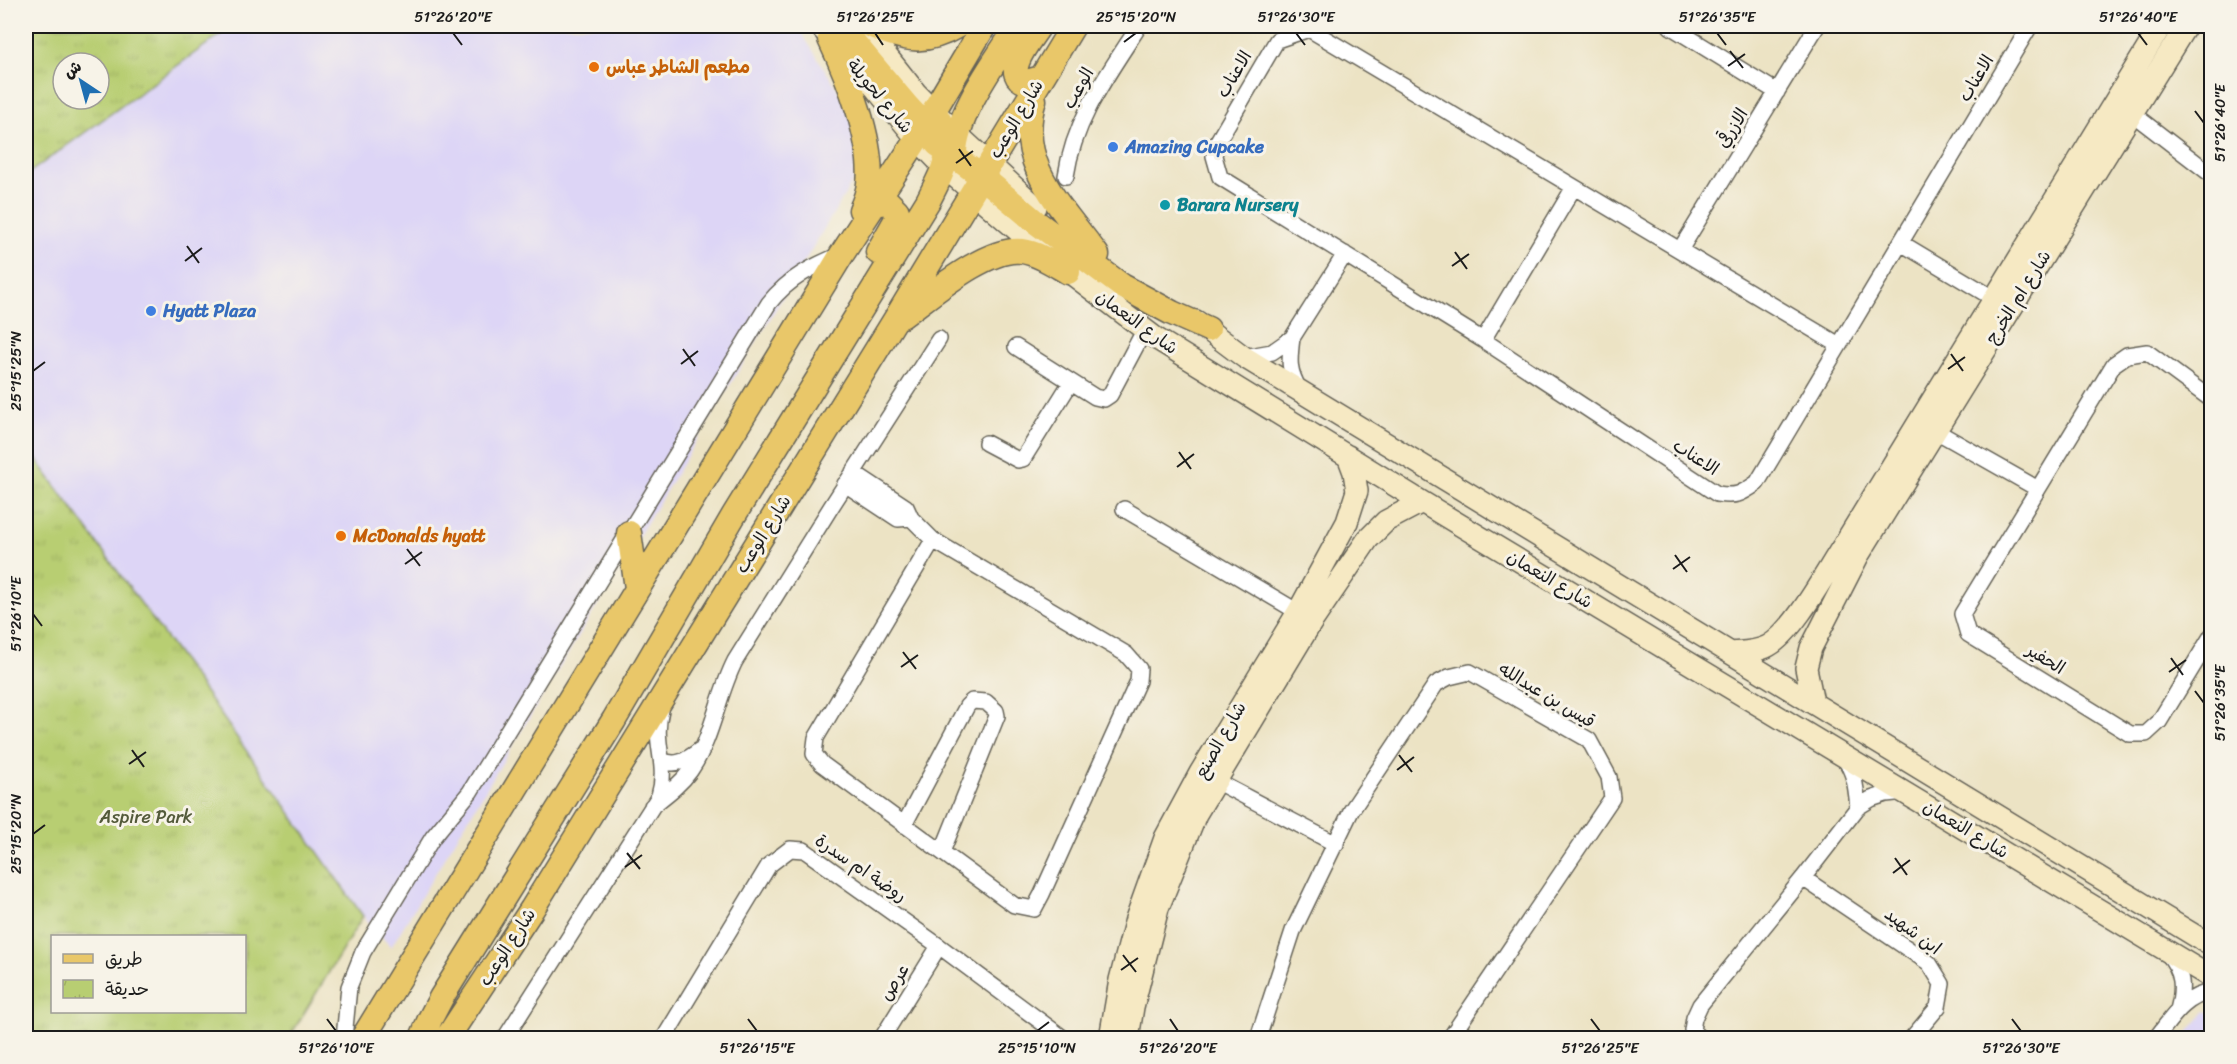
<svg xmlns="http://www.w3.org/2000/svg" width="2237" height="1064" font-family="Sriracha,'Playpen Sans Arabic',sans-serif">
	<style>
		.built { fill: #ddd5f6 }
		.park { fill: url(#park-tufts); stroke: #6a7547; stroke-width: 1.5; fill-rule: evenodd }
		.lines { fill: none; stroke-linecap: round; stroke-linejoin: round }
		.street-casing { stroke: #656257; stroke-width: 18 }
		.secondary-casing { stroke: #656257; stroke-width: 24 }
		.primary-casing { stroke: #656257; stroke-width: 27 }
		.street { stroke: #fff; stroke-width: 15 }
		.secondary { stroke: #f6e9c3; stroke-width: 21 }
		.primary { stroke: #e9c769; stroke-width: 24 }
		.ticks { fill: none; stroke: #1c1c1c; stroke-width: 2 }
		.food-dot { fill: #e8710a; stroke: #f7f3e8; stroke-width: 2 }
		.shop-dot { fill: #3f7fe0; stroke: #f7f3e8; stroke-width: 2 }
		.culture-dot { fill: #0f9aa8; stroke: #f7f3e8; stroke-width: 2 }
		.labels { text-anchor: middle; stroke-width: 6; stroke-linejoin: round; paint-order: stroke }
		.food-label { font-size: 18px; font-weight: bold; fill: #c56008; stroke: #f7f3e8; text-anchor: start }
		.street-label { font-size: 18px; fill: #1c1c1c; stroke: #f7f3e8 }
		.shop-label { font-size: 18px; font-weight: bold; fill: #366cbe; stroke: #f7f3e8; text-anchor: start }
		.culture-label { font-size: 18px; font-weight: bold; fill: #0d838f; stroke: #f7f3e8; text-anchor: start }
		.park-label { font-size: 18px; fill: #535a3a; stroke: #f7f3e8 }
		.neatline { fill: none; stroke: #1c1c1c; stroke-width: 2 }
		.ticks-label { font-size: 15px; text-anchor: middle; fill: #1c1c1c }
	</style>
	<defs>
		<pattern id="park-tufts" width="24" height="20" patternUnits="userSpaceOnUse" patternTransform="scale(1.5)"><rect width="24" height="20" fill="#b8ce72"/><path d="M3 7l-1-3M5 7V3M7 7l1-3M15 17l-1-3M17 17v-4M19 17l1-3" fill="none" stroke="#9eb062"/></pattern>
	</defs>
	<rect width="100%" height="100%" fill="#f7f3e8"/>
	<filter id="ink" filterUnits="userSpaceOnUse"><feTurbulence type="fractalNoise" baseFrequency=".0167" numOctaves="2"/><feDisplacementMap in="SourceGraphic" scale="12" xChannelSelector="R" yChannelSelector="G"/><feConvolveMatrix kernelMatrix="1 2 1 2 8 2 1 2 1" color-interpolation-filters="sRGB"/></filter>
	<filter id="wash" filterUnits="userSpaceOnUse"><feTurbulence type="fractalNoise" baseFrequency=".008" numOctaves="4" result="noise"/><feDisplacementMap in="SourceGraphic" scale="24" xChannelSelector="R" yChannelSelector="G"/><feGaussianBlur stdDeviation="1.35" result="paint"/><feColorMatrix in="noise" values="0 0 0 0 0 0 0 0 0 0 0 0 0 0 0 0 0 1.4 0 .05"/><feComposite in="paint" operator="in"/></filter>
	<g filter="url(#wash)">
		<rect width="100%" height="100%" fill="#ece3c4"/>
		<!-- built -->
		<path class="built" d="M232,26h565l77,120 -483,801 -28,-31 -170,-241 -167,-230v-270z
			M2206,1011l5,3v24h-28z"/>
		<!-- park -->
		<path class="park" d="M26,26h206l-206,149zM63,63h36v36h-36z
			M26,445l167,230 170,241 -74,122h-263zM52,936h192v76h-192z"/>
	</g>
	<g filter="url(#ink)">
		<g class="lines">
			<!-- street casing -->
			<g class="street-casing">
				<path id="street" d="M1670,26l107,66
					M2125,108l87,67
					M1066,176c8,-57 43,-103 73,-150
					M1901,243l102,61
					M1680,250l137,-224
					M1292,338c-3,23 -4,32 8,53
					M1483,340l91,-153
					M1839,345l-530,-316 -32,11 -61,104 -2,12 6,21 263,163 234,154c20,3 24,0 40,-11l273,-457
					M1016,347l79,50 9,2 6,-4 35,-66
					M1244,357l28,-5 20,-14 53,-84
					M2212,400l-65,-48 -20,3 -13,9 -152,250 6,20 162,100h16l13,-12 53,-87
					M1927,426l111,63
					M986,443l32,17 5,-1 48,-77
					M853,472l53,35 5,11 22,22 193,114 13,15 -1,12 -96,213 -8,15 -20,-4 -192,-141 -8,-10 2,-16 117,-198
					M845,484l53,35 13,-1
					M1124,509l174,103
					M1844,758c11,15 12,30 14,49
					M662,760c15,8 25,-1 38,-10
					M1208,777l128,67
					M652,806c14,-11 28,-21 38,-35 23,-33 27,-75 45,-110l96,-154 108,-168
					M904,825l63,-119 5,-5 14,1 10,9 1,5 -55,136
					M1803,878l126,85 13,21 -4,23 -26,31
					M2168,954c15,18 16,33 10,56
					M344,1038l5,-51 14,-35 70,-115 37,-45 299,-489c20,-25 44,-37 73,-49
					M505,1038l154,-242c10,-33 -7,-52 2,-86
					M664,1038l105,-173 21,-16 14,1 135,96 124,92
					M882,1038l57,-92
					M1259,1038l1,-6 33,-101 58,-120 85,-127 13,-7 21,-5 119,68 20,37 3,21 -162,240
					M1699,1038l-7,-8 2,-12 6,-13 103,-127 55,-71 13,-8 15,-5 19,-2
					M2156,1038c15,-19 29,-43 56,-46"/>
			</g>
			<!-- secondary casing -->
			<g class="secondary-casing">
				<path id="secondary" d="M820,26l42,46 55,67 27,28 95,82 118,90 265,163 790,476
					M863,26l53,67 42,42 78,72
					M1196,321l48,36 968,589
					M1731,653c12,-1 26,-1 37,-7 26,-14 58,-74 75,-100l318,-520
					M1813,702l-7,-34 5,-20 47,-92 328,-530
					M1110,1038l10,-58 16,-61 29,-81 35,-65 98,-161 49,-90 10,-31 -3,-19 -6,-16
					M1128,1038l5,-31 25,-99 38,-94 115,-191 57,-84 18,-18 36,-19"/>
			</g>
			<!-- primary casing -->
			<g class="primary-casing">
				<path id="primary" d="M840,26l67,80 27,29
					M872,26c32,14 53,19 85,0
					M1039,26c-8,13 -39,48 -13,56l15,-4
					M830,39c18,38 44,103 39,145 -1,9 -4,17 -8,26
					M1034,100c-20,64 28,107 63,155
					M937,144l44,32 56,47 85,63 50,27 36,16
					M955,157c-2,-40 42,-98 63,-131
					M875,204l13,-2 9,9 1,6 -20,35
					M902,316c28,-20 85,-70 120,-65 16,2 32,13 46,21
					M629,533l8,55
					M363,1038l479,-784 75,-115 67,-113
					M422,1038l8,-19 11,-21 173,-278 120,-205 194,-314c18,-36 29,-53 6,-90
					M447,1038l85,-129 363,-589 178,-294"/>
			</g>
			<!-- street -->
			<use href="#street" class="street"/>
			<!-- secondary -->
			<use href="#secondary" class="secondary"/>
			<!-- primary -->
			<use href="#primary" class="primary"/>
		</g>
	</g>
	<!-- ticks -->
	<path class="ticks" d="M453,33l9,12M875,33l8,12M1296,33l9,12M1717,33l9,12M2138,33l9,12M1124,42l12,-9M1730,51l13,17M1728,66l17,-12M2195,111l9,12M959,149l12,17M956,163l17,-12M187,246l12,17M1455,252l12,17M185,261l17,-13M1452,266l17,-12M683,349l12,17M1951,354l12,17M681,364l17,-13M1948,369l17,-12M33,371l12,-9M1179,452l12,17M1177,467l17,-13M407,549l13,17M1675,555l12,17M405,564l17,-12M1673,569l17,-12M33,614l9,12M903,652l13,17M2171,658l12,17M901,667l17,-12M2169,672l17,-12M2195,691l9,12M132,750l12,17M1399,755l13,17M129,764l17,-12M1397,770l17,-13M33,834l12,-9M627,853l13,16M1895,858l12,17M625,867l17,-12M1893,873l17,-13M1123,955l13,17M1121,970l17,-12M327,1019l9,12M748,1019l9,12M1170,1019l8,12M1591,1019l9,12M2012,1019l9,12M1037,1031l12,-9"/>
	<!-- markers -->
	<g class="food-dot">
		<circle cx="594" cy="67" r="6"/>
		<circle cx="341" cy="536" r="6"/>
	</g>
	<g class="shop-dot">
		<circle cx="1113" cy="147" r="6"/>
		<circle cx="151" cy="311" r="6"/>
	</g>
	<circle class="culture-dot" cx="1165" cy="205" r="6"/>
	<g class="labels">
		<!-- food labels -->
		<g class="food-label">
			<text x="606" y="73">مطعم الشاطر عباس</text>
			<text x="353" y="542">McDonalds hyatt</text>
		</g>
		<!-- street labels -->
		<g class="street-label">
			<text transform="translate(1234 74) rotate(-59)" y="6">الاعناب</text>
			<text transform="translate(1976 78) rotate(-59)" y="6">الاعناب</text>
			<text transform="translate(1078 88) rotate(-60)" y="6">الوعب</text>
			<text transform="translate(880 96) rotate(50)" y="6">شارع لحويلة</text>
			<text transform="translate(1016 119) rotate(-59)" y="6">شارع الوعب</text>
			<text transform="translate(1732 128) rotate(-58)" y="6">الازرقي</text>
			<text transform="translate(2018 297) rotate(-58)" y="6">شارع ام الخرج</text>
			<text transform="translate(1137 322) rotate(36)" y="6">شارع النعمان</text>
			<text transform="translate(1696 457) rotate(33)" y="6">الاعناب</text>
			<text transform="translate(763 534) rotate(-58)" y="6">شارع الوعب</text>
			<text transform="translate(1550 579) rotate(31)" y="6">شارع النعمان</text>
			<text transform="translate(2046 659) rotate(32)" y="6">الحفير</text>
			<text transform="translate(1547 695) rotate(31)" y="6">قيس بن عبدالله</text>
			<text transform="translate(1220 740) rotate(-60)" y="6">شارع الصنع</text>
			<text transform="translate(1966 829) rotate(31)" y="6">شارع النعمان</text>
			<text transform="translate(861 868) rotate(34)" y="6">روضة ام سدرة</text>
			<text transform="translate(1913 931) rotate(37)" y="6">ابن شهيد</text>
			<text transform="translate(507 947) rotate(-57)" y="6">شارع الوعب</text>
			<text transform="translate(894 982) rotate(-58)" y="6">عرص</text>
		</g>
		<!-- shop labels -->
		<g class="shop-label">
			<text x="1125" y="153">Amazing Cupcake</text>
			<text x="163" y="317">Hyatt Plaza</text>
		</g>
		<!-- culture labels -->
		<g class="culture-label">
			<text x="1177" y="211">Barara Nursery</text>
		</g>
		<!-- park labels -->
		<g class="park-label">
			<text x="146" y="823">Aspire Park</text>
		</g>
	</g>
	<!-- margin -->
	<rect width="2237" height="1064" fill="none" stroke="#f7f3e8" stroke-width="66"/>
	<!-- legend -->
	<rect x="51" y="935" width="195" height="78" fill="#f7f3e8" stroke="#9f9d96" stroke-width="1.5"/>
	<rect x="63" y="954" width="30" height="9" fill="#e9c769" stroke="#9f9d96" stroke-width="1.5"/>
	<text x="105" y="965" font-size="18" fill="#1c1c1c">طريق</text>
	<rect x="63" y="980" width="30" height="18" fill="url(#park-tufts)" stroke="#9f9d96" stroke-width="1.5"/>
	<text x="105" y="995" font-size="18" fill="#1c1c1c">حديقة</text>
	<!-- north arrow -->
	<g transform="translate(81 81) rotate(324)"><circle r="28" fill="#f7f3e8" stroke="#9f9d96" stroke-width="1.5"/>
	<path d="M0-4.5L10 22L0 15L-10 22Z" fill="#1f6fb2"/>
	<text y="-9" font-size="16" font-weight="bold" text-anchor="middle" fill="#1c1c1c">ش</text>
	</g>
	<rect x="33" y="33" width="2171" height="998" class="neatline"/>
	<g class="ticks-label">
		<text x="453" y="22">51°26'20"E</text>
		<text x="875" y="22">51°26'25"E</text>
		<text x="1136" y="22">25°15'20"N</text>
		<text x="1296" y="22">51°26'30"E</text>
		<text x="1717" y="22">51°26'35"E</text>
		<text x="2138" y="22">51°26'40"E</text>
		<text transform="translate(2220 123) rotate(-90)" y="5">51°26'40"E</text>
		<text transform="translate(16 371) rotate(-90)" y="5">25°15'25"N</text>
		<text transform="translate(16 614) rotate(-90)" y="5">51°26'10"E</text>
		<text transform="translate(2220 703) rotate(-90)" y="5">51°26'35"E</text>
		<text transform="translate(16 834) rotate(-90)" y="5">25°15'20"N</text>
		<text x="336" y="1053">51°26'10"E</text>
		<text x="757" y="1053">51°26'15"E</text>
		<text x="1037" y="1053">25°15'10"N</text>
		<text x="1178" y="1053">51°26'20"E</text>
		<text x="1600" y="1053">51°26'25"E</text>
		<text x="2021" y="1053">51°26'30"E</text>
	</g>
</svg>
